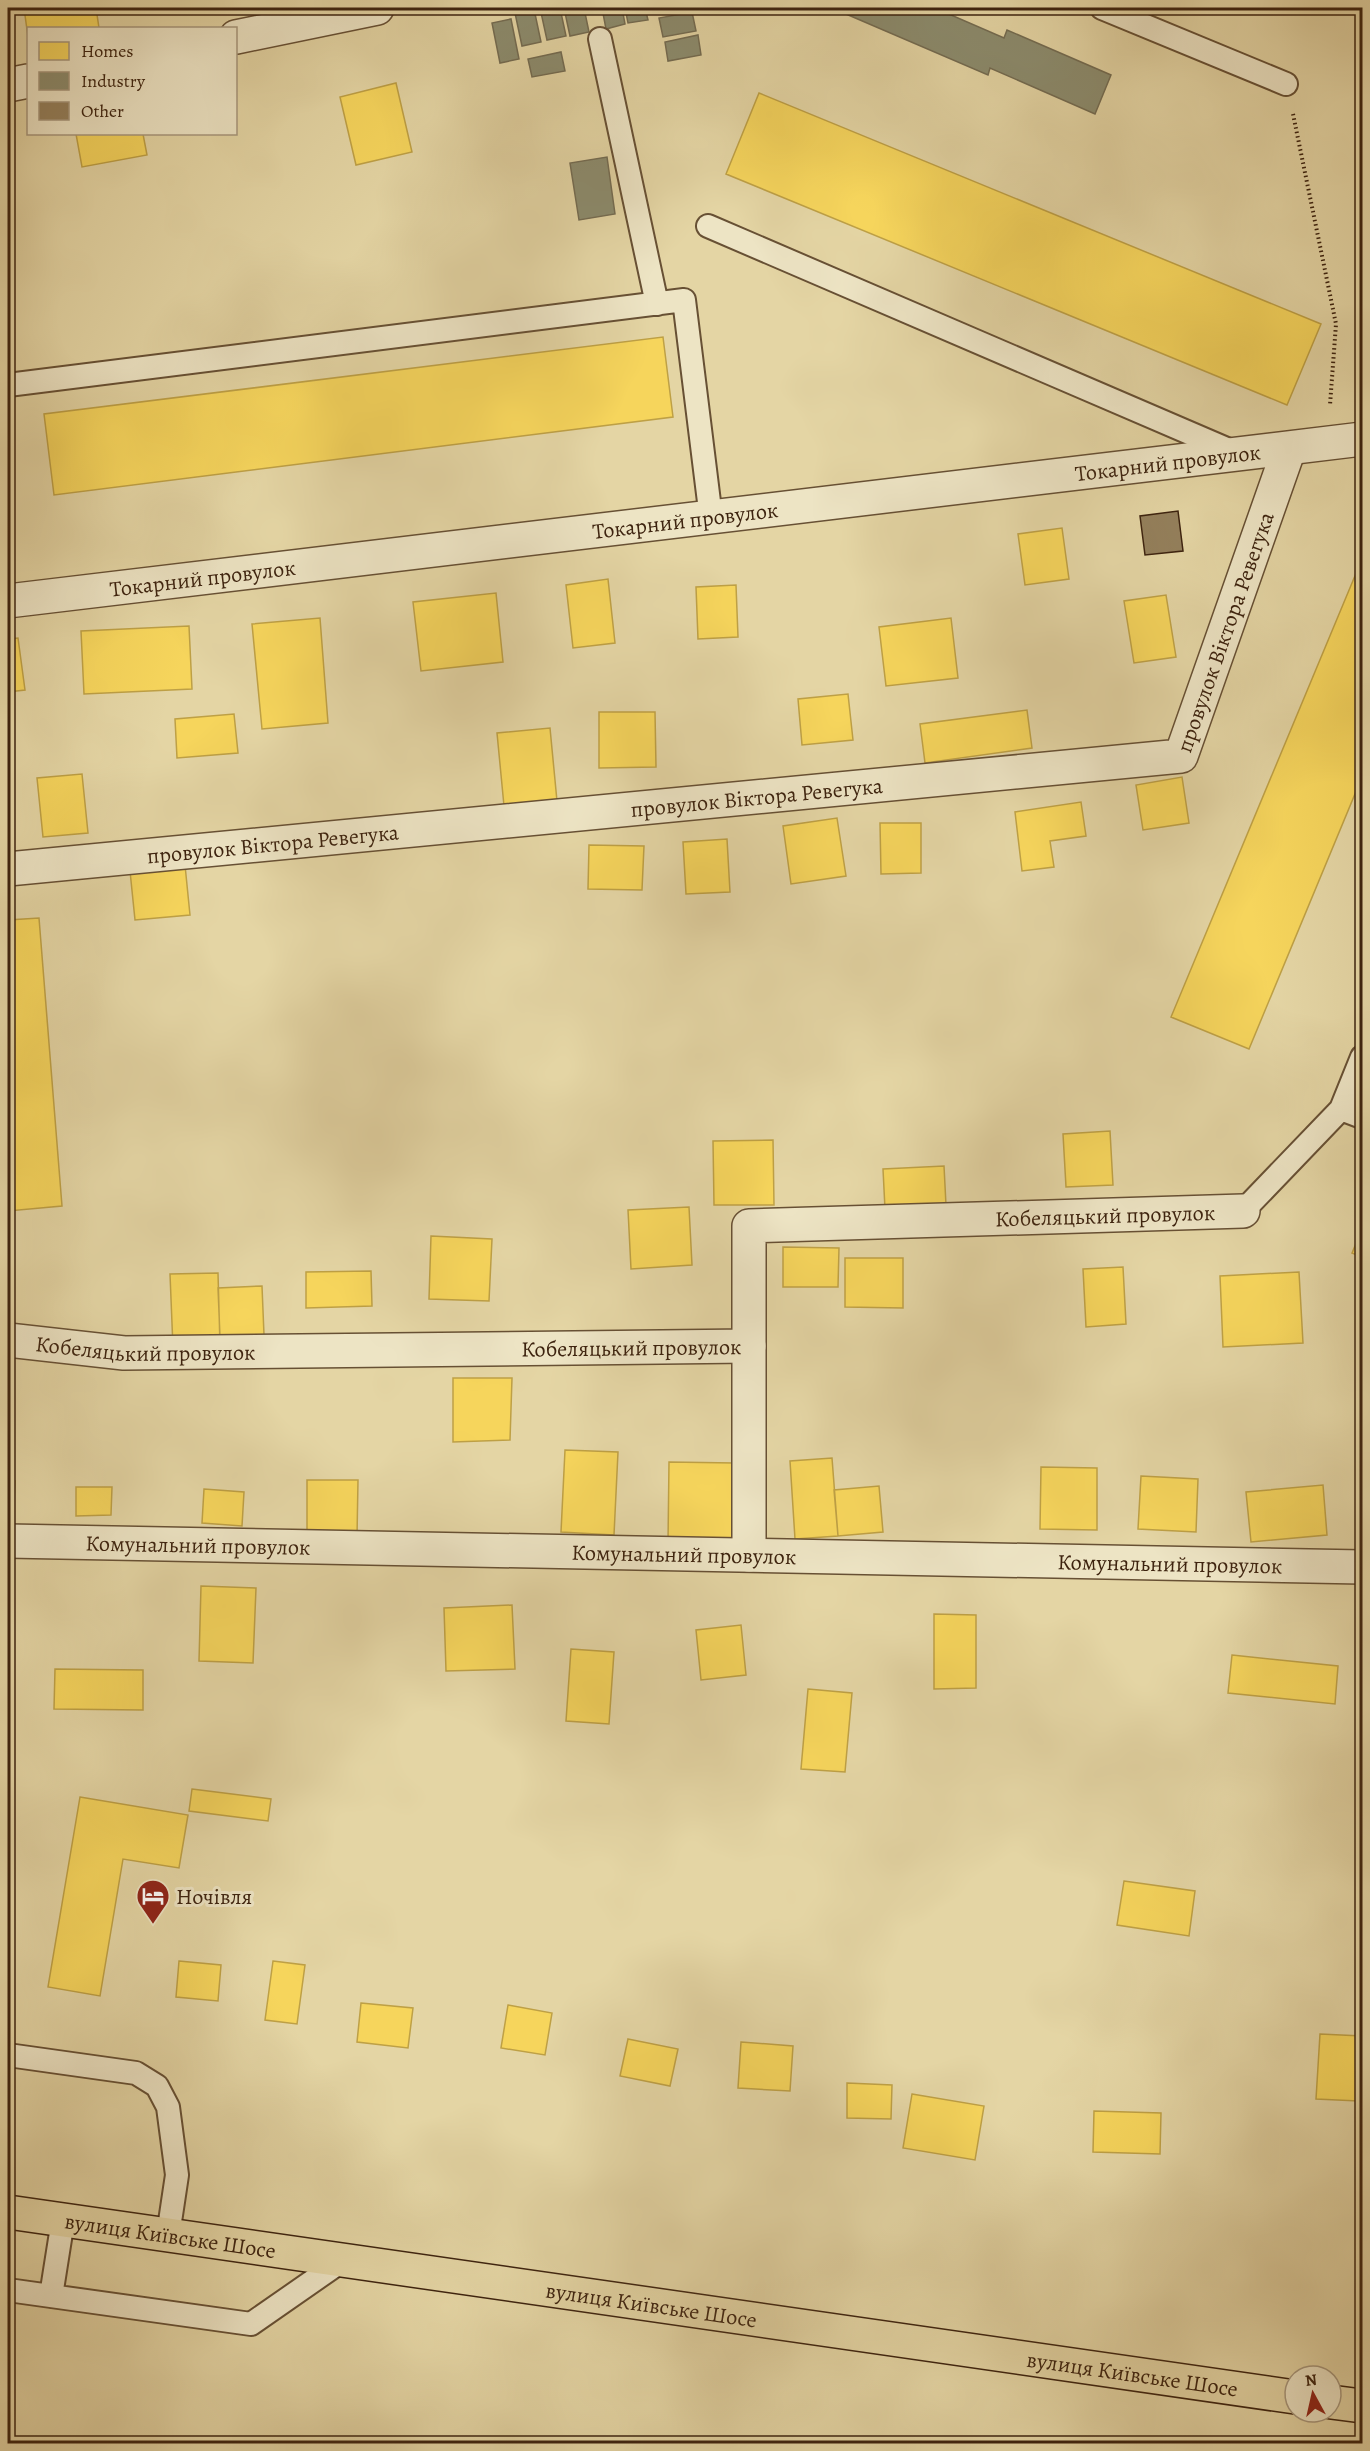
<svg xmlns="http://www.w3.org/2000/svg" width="1370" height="2451" font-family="Alegreya,serif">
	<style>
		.homes { fill: #f6d55c; stroke: #bea045; stroke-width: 1.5 }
		.industry { fill: #8c8c6e; stroke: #746c52; stroke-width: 1.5 }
		.building { fill: #94805c; stroke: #3d230f; stroke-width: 1.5 }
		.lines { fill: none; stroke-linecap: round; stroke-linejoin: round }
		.lane-casing { stroke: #675034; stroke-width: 26 }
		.street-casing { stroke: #675034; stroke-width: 36 }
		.highway-casing { stroke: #3d230f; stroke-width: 36 }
		.path { stroke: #3d230f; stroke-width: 4; stroke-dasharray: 1.5 3; stroke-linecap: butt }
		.lane { stroke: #ede4c4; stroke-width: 22 }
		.street { stroke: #ede4c4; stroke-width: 33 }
		.highway { stroke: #e4d5a4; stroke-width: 33 }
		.labels { text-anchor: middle; stroke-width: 6; stroke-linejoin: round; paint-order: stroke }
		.street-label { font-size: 22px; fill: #3d230f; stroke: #ede4c4 }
		.poi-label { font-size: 22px; fill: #3d230f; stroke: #ede4c4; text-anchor: start }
	</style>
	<rect width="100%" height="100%" fill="#e4d5a4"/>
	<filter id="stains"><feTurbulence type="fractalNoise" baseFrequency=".00333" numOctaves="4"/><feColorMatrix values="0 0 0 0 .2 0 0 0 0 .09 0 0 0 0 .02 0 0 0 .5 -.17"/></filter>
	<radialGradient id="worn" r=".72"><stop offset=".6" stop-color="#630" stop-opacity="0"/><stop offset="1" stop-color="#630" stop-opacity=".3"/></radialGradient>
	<!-- homes -->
	<path class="homes" d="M24,8h72l3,20h-71v9z
		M396,83l16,69 -56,13 -16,-68z
		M759,93l562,231 -34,81 -561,-231z
		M76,134h67l4,21 -65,12z
		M663,337l10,80 -619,78 -10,-81z
		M1062,528l7,51 -44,6 -7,-51z
		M1362,559v218l-113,272 -78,-32z
		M608,579l7,64 -42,5 -7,-63z
		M736,585l2,52 -40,2 -2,-52z
		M496,593l7,69 -82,9 -8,-69z
		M1166,595l10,62 -42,6 -10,-62z
		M320,618l8,105 -66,6 -10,-105z
		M951,618l7,60 -72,8 -7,-59z
		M189,626l3,63 -108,5 -3,-63z
		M18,638l7,52 -17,2v-53z
		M848,694l5,46 -51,5 -4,-46z
		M1027,710l5,38 -107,15 -5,-39z
		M599,712h56l1,55 -57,1z
		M234,714l4,39 -61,5 -2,-39z
		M550,728l7,73 -53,5 -7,-73z
		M82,774l6,59 -45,4 -6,-59z
		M1182,777l7,46 -46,7 -7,-45z
		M1081,802l5,34 -36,5 4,26 -32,4 -7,-59z
		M837,818l9,58 -55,8 -8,-58z
		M880,823h41v50l-40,1z
		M727,839l3,53 -44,2 -3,-52z
		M589,845l55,1 -2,44 -54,-1z
		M185,865l5,50 -55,5 -5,-49z
		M39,918l23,288 -54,5v-291z
		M1110,1131l3,54 -47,2 -3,-53z
		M773,1140l1,65h-60l-1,-64z
		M944,1166l2,39 -61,4 -2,-40z
		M689,1207l3,58 -61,4 -3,-59z
		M1362,1229v28l-10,-4z
		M431,1236l61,3 -3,62 -60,-2z
		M783,1247l56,1 -1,39h-55z
		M845,1258h58v50l-58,-1z
		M1123,1267l3,57 -40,3 -3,-58z
		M371,1271l1,35 -66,2v-36z
		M1299,1272l4,71 -80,4 -3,-71z
		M218,1273l2,73 -47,2 -3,-74z
		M262,1286l2,49 -44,2 -2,-49z
		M453,1378h59l-2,62 -57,2z
		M565,1450l53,2 -4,83 -53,-3z
		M832,1458l6,78 -43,3 -5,-78z
		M669,1462l65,1 -2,82 -64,-2z
		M1041,1467l56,1v62l-57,-1z
		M1141,1476l57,3 -2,53 -58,-3z
		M8,1480l7,1 -2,42h-5z
		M307,1480h51l-1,57h-50z
		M1323,1485l4,50 -76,7 -5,-50z
		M879,1486l4,46 -45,4 -4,-46z
		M76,1487h36l-1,28 -35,1z
		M204,1489l40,3 -2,34 -40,-3z
		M201,1586l55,2 -3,75 -54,-2z
		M512,1605l3,64 -69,2 -2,-63z
		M934,1614l42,1v73l-42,1z
		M741,1625l5,50 -45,5 -5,-50z
		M571,1649l43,3 -5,72 -43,-3z
		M1232,1655l106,11 -3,38 -107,-11z
		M55,1669l88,1v40l-89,-1z
		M808,1689l44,4 -7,79 -44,-3z
		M192,1789l79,10 -3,22 -79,-10z
		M80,1797l108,18 -9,53 -56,-9 -23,137 -52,-9z
		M1124,1881l71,10 -6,45 -72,-11z
		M179,1961l42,4 -3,36 -42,-4z
		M273,1961l32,4 -8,59 -32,-4z
		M361,2003l52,5 -5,40 -51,-6z
		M508,2005l44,8 -7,42 -44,-7z
		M1320,2034l42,2 -4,65 -42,-2z
		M628,2039l50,10 -8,37 -50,-10z
		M741,2042l52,4 -3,45 -52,-3z
		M847,2083l45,2 -1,34 -44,-1z
		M912,2094l72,12 -9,54 -72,-12z
		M1094,2111l67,2 -1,41 -67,-2z"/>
	<!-- industry -->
	<path class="industry" d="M540,8h20l6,28 -19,4z
		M564,8h20l5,24 -19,4z
		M602,8h20l3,16 -19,5z
		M625,8h20l3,12 -20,3z
		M832,8h103l69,30 3,-8 104,45 -16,39 -105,-46 -2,7z
		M534,9l7,33 -19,4 -7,-33z
		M692,12l4,19 -33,6 -4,-19z
		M511,19l8,40 -19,4 -8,-40z
		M698,35l3,20 -33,6 -3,-19z
		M561,52l4,19 -33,6 -4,-18z
		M607,157l8,57 -36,6 -9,-57z"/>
	<!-- building -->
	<path class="building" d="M1178,511l5,40 -38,4 -5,-39z"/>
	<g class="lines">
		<!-- lane casing -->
		<g class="lane-casing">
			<path id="lane" d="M1102,8l184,76
				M600,39l57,265
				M708,226l528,227
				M8,385l676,-85 27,218
				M1341,1109l21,8
				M1243,1211l98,-102 21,-52
				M8,2055l128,18 21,13 11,21 9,68 -9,60
				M8,2290l243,34 92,-64
				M51,2296l12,-76"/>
		</g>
		<!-- street casing -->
		<g class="street-casing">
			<g id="street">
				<path d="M236,37l141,-29"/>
				<path d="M8,85l20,-4"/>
				<path id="s1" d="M8,601l1354,-162"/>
				<path id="s2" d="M8,869l1173,-113 108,-307"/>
				<path id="s3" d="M8,1340l116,13 625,-7v-120l494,-15"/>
				<path id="s4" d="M8,1541l1354,26"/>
				<path d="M749,1555v-209"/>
			</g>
		</g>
		<!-- highway casing -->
		<g class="highway-casing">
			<g id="highway">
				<path id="s5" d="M8,2212l1287,185"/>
				<path d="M1331,2402l31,4"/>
			</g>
		</g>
		<!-- path -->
		<path class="path" d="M1293,114l43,210 -6,81"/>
		<!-- lane -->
		<use href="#lane" class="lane"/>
		<!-- street -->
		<use href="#street" class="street"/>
		<!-- highway -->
		<use href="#highway" class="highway"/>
	</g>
	<!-- icons -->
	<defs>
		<g id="hotel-pin" transform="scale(1.725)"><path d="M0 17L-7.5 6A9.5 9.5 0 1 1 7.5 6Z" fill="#8f2418" stroke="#ede4c4"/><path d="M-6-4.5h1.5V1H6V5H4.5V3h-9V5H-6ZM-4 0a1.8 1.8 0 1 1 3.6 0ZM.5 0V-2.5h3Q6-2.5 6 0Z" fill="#fff"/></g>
	</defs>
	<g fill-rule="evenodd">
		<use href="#hotel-pin" x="153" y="1896"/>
	</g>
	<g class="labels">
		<!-- street labels -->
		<g class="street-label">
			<text dy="8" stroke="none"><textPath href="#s1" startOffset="1168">Токарний провулок</textPath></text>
			<text dy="8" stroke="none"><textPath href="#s1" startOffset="682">Токарний провулок</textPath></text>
			<text dy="8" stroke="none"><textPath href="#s1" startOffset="196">Токарний провулок</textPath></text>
			<text dy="8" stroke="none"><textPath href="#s2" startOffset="1310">провулок Віктора Ревегука</textPath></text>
			<text dy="8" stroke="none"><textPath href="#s2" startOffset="752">провулок Віктора Ревегука</textPath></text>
			<text dy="8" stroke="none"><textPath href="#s2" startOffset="266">провулок Віктора Ревегука</textPath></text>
			<text dy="8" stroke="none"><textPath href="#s3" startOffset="1218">Кобеляцький провулок</textPath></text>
			<text dy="8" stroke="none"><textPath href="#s3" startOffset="624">Кобеляцький провулок</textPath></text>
			<text dy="8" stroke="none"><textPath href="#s3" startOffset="138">Кобеляцький провулок</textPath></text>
			<text dy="8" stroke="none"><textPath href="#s4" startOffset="190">Комунальний провулок</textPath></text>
			<text dy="8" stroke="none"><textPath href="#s4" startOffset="676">Комунальний провулок</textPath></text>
			<text dy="8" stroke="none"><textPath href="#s4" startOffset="1162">Комунальний провулок</textPath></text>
			<text dy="8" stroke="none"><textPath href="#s5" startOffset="164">вулиця Київське Шосе</textPath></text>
			<text dy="8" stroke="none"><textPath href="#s5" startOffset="650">вулиця Київське Шосе</textPath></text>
			<text dy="8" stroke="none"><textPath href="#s5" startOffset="1136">вулиця Київське Шосе</textPath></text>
		</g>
		<!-- poi labels -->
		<g class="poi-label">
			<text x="176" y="1904">Ночівля</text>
		</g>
	</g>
	<!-- margin -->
	<rect width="1370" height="2451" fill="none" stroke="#e4d5a4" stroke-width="30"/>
	<rect x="9" y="9" width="1352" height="2433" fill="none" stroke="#3d230f" stroke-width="3"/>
	<rect x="15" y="15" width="1340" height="2421" fill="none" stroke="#3d230f" stroke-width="1.5"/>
	<!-- legend -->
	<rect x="27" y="27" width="210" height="108" fill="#ede4c4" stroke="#a7977c" stroke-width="1.5"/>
	<rect x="39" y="42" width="30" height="18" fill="#f6d55c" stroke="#a7977c" stroke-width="1.5"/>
	<text x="81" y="57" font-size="18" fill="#3d230f">Homes</text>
	<rect x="39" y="72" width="30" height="18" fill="#8c8c6e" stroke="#a7977c" stroke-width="1.5"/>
	<text x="81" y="87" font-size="18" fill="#3d230f">Industry</text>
	<rect x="39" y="102" width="30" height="18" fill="#94805c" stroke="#a7977c" stroke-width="1.5"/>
	<text x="81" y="117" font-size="18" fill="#3d230f">Other</text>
	<!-- north arrow -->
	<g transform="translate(1313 2394) rotate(352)"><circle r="28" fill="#ede4c4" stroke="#a7977c" stroke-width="1.5"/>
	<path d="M0-4.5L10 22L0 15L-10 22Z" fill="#8f2418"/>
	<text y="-9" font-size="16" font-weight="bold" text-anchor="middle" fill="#3d230f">N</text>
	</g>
	<rect width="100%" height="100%" filter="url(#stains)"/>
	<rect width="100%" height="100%" fill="url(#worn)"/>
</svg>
